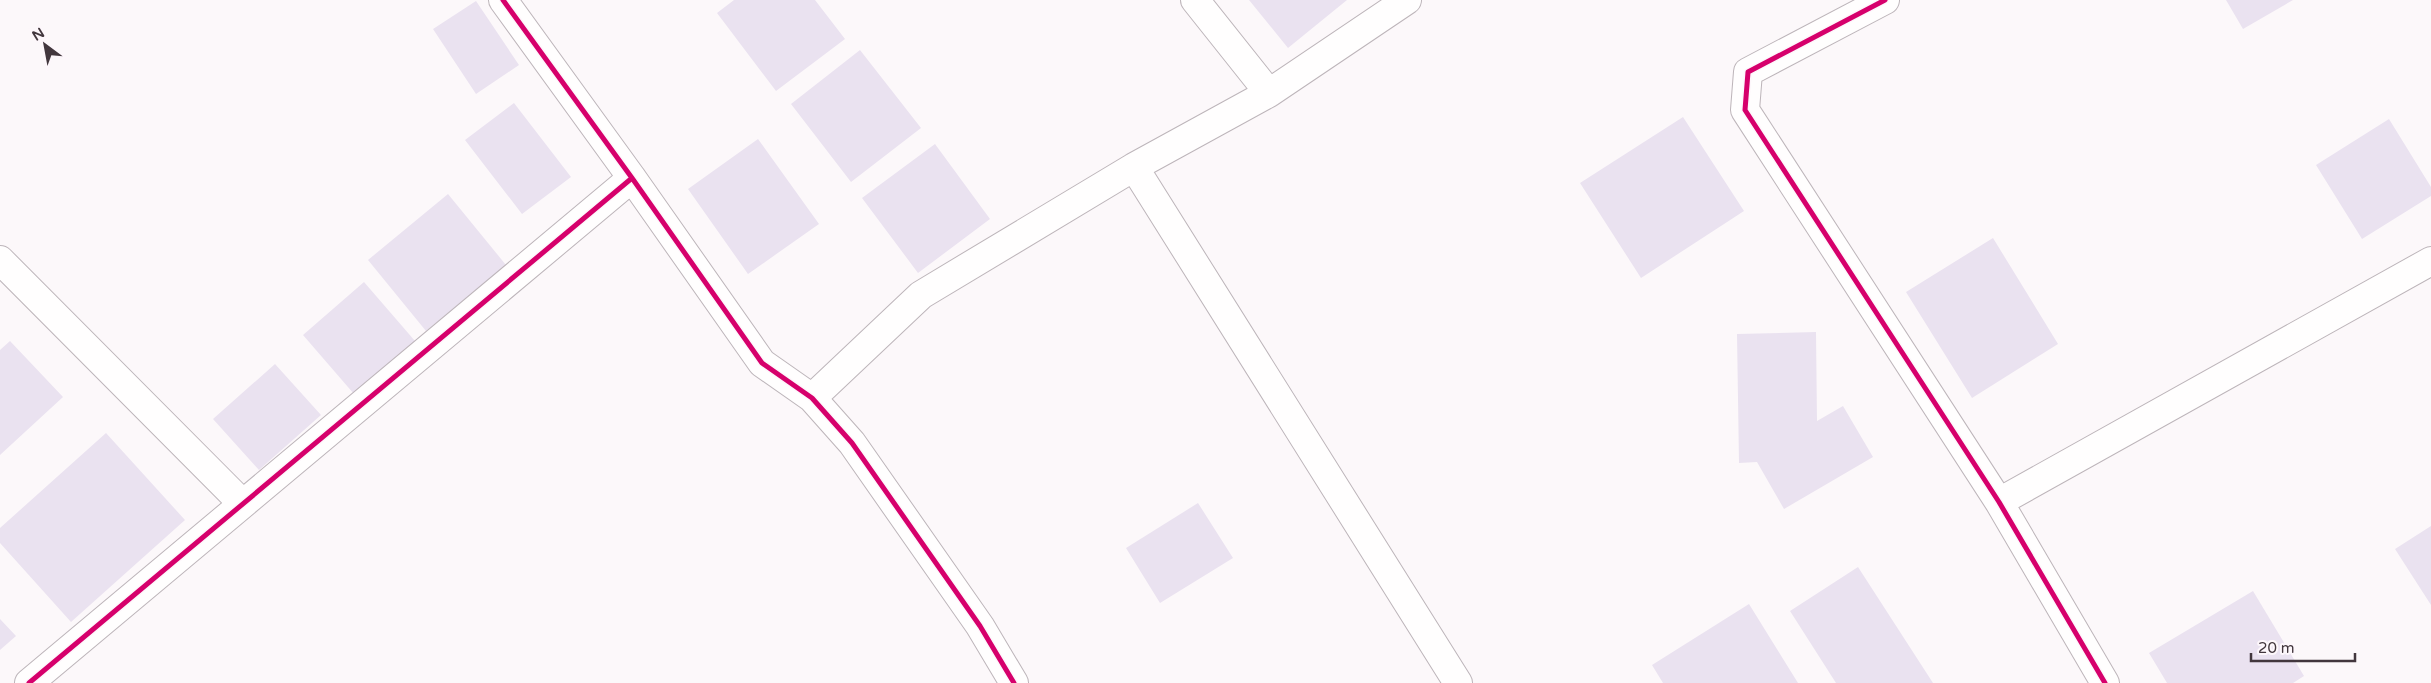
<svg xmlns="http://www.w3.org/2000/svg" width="2431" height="683" font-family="'Varela Round',sans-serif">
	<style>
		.building { fill: #eae2f0 }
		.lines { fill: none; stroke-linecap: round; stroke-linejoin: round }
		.street-casing { stroke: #bdb5ba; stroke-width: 30 }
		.street { stroke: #fffefe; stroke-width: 28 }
		.cycleway-casing { stroke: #fdf7fb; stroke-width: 8 }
		.cycleway { stroke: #d6006c; stroke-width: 5 }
	</style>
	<rect width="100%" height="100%" fill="#fcf8fa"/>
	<!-- building -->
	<path class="building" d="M734,0h81l30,39 -69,52 -59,-78z
		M1249,0h98l-59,48z
		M2226,0h67l-50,29z
		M476,1l43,64 -43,29 -43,-65z
		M860,50l61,78 -70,54 -60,-78z
		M514,103l57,74 -49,37 -57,-74z
		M1683,117l61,94 -103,67 -61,-95z
		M2389,119l42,68v9l-69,43 -46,-74z
		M758,139l61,85 -71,50 -60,-85z
		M935,144l55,75 -72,54 -56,-75z
		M448,194l58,71 -80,66 -58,-71z
		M1993,238l65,106 -86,54 -66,-106z
		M364,282l51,59 -61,53 -51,-59z
		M1816,332l1,89 26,-15 30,51 -89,52 -27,-47 -18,1 -2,-129z
		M10,341l53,56 -63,58v-105z
		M275,364l46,51 -62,55 -46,-51z
		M106,433l79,87 -114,102 -71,-79v-15z
		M1198,503l35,55 -73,45 -34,-55z
		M2431,526v79l-36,-56z
		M1858,567l75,116h-97l-46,-72z
		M2253,591l51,85 -11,7h-126l-18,-30z
		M1749,604l49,79h-135l-11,-18z
		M0,619l16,17 -16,14z"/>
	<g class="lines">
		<!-- street casing -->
		<g class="street-casing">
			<path id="street" d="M503,0l129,178 130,185 50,35 40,45 128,183 34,57
				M1195,0l74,93
				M1885,0l-137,72 -3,38 254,392 106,181
				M1134,167l324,516
				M0,260l242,243
				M812,398l109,-103 213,-128 135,-74 138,-93
				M1999,502l432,-241
				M29,683l603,-505"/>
		</g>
		<!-- street -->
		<use href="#street" class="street"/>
		<!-- cycleway casing -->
		<g class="cycleway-casing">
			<path id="cycleway" d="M503,0l129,178 130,185 50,35 40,45 128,183 34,57
				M1885,0l-137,72 -3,38 254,392 106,181
				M29,683l603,-505"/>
		</g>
		<!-- cycleway -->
		<use href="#cycleway" class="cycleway"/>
	</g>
	<!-- north arrow -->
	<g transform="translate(45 45) rotate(328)" stroke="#fdf7fb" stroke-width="4" paint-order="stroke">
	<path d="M0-4L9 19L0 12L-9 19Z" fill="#42373d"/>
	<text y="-8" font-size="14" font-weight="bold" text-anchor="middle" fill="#42373d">N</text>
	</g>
	<!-- scale -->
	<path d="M2251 653v8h104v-8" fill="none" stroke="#42373d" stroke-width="2.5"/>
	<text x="2258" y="653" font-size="15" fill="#42373d" stroke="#fdf7fb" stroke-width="4" paint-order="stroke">20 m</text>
</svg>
